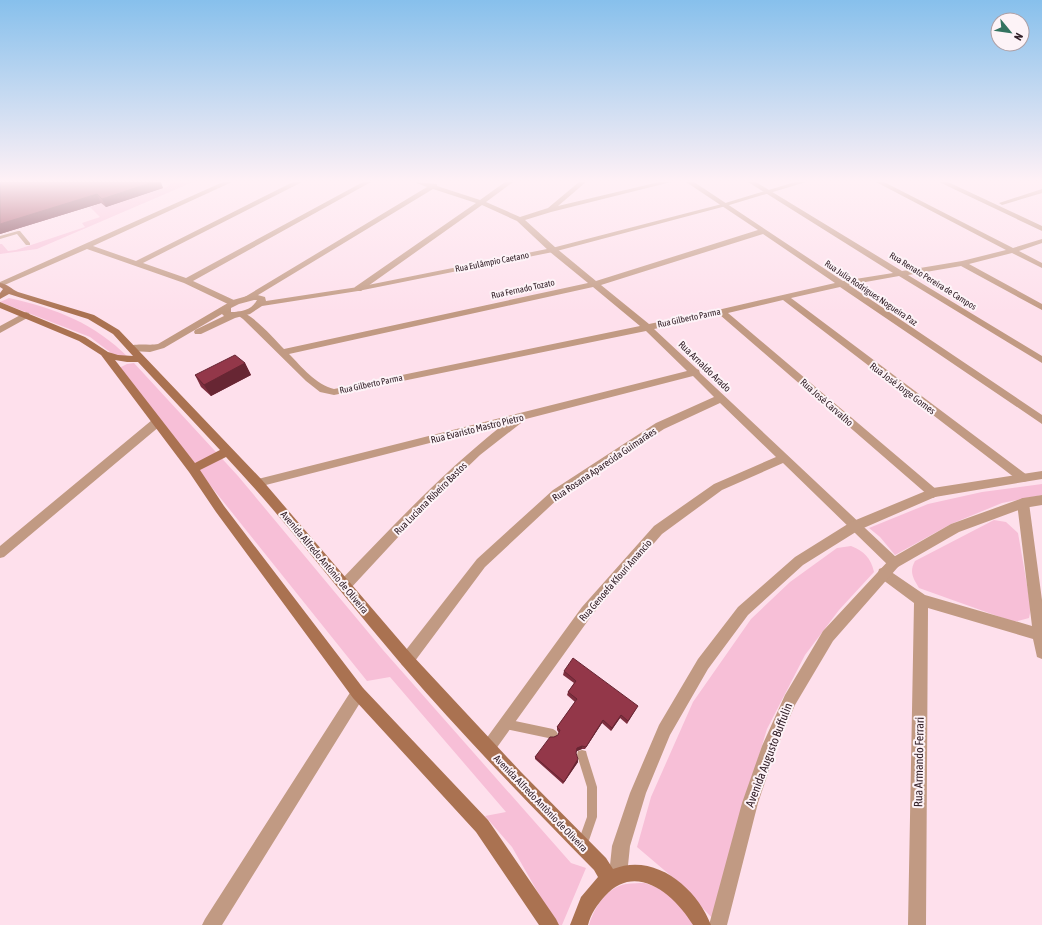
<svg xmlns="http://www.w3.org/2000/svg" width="1042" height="925" font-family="'Asap Condensed',sans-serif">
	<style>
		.green { fill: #f7bfd7 }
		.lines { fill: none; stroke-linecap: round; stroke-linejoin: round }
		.service { fill: #c19a83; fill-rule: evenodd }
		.minor { fill: #c19a83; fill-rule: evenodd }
		.tertiary { fill: #c19a83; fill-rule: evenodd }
		.secondary { fill: #aa7251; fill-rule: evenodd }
		.wall { fill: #7e2f3f }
		.shaded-wall { fill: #672633 }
		.building { fill: #933749; stroke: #672633 }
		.labels { text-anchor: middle; stroke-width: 4; stroke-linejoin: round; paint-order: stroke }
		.far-street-label { font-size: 9px; fill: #332129; stroke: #fdf3f7 }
		.street-label { font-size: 10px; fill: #332129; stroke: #fdf3f7 }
		.near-street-label { font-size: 12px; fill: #332129; stroke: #fdf3f7 }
	</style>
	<rect width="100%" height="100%" fill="#fee0ec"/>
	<!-- green -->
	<path class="green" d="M171,182h22l-156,67 -37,5v-10h2l6,7 8,-1 69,-23 -3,-4 18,-6 -10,-10 11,-4 5,4 63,-21z
		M9,298c48,11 85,25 120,60l-14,-2 -25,-19 -90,-35z
		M134,363l104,113 145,174 188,213 15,5 -24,57h-4l-5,-6 -41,-72 -27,-31 21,-4 -116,-135 -23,4 -250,-312 10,-5z
		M1042,484v11l-40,8 -51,21 -56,31 -15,-18 -11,-9 59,-24 54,-12z
		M994,520l12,2 12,11 13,75 -2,10 -15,4 -95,-34c-6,-10 -10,-16 -4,-27z
		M851,546c13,5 20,12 23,26l-35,38 -34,45 -38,74 -24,79 -29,112 -37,-39 -40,-34 14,-50 42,-95 58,-83 39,-37 47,-34z
		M645,883l21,8 18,17 9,17h-104c5,-17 18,-38 37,-41 6,-1 13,-1 19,-1z"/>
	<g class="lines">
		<!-- service -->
		<path class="service" d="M18,231h2l10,12v2h-4l-9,-11 -17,5v-3z
			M506,719l47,10 3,2 2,3 -2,3 -3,2 -47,-10 -3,-2 -2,-3 2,-3z
			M582,750l4,1 1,4 10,32v30l-11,32 -4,1 -4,-1 -1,-4 10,-28v-30l-10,-32 1,-4z"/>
		<!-- minor -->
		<path class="minor" d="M223,182h9l-139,64 43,15 157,-79h9l-159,81 43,15 177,-96h8l-178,99 43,20 1,2 -1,2h-6l-46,-22 -97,-34 -87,38v-5z
			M414,182l23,2v2l43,14 25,-18h8l-27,20 34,15 28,-9 31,-26h7l-28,24 101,-24h12l-120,30 -26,8 31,28 40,33 162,-51 -72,-48h8l149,99 50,-8 -145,-91h8l146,89 60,-10 44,-11 -130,-68h8l129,66 29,-9v4l-23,8 23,12v5l-30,-15 -43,11 73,40v6l-81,-44 -53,9 134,81v7l-143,-87 -50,9 193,130v9l-202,-137 -49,11 236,177 2,3 -2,3 -4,1 -4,-1 -236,-181 -55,13 209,177 2,3 -2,3 -4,2 -4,-2 -209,-181 -66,14 43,40 2,1 1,3 198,186 2,4 -2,4 -4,2 -4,-2 -107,-104 -61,27 -60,44 -70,81 -99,138 -5,3 -5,-3 -3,-5 3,-5 99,-136 72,-81 60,-42 62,-27 -56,-54 -56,26 -103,67 -76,71 -73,98 -5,2 -5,-2 -2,-5 2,-5 75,-96 76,-69 103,-67 58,-26 -21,-21 -171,44 -1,3 -41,32 -54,52 -76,82 -5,2 -5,-2 -1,-4 1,-4c53,-55 104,-110 164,-157l-246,63 -4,-1 -2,-3 2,-3 433,-109 -41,-40 -312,64 -14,-3 -14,-11 -63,-62 -7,-5 1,-2c12,-3 38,28 47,37l304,-66 -38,-31 -33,-31 -35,-16 -121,86h-6l-1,-2 1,-2 121,-84 -43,-14 -183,111h-6l-1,-2 184,-111zM763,234l72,49 -113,26 -73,15 -48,-39zM593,287l47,39 -306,63c-18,-4 -33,-23 -45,-35z
			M1042,189v4l-40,12 -3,-2z
			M26,312l3,1 1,2 -1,2 -29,16v-7z
			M156,419l4,1 1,3 -1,3 -156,131 -4,1v-12l152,-126z
			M1023,498l4,2 2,3 13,97v59l-5,-2 -4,-18 -105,-31 -2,317h-18l6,-322 -35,-26 -1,-4 1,-4 5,-2 41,28 107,31 -15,-123 2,-3z
			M358,686l5,2 2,5 -2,5 -141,227h-20l3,-6 148,-231z"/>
		<!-- tertiary -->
		<path class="tertiary" d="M795,182h11l-80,24 -173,46 -195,39 -96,15 -12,8 -15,4 -34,16h-6l-1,-2 1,-2 29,-14 -2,-2 -58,34 -14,4 -19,-1 -5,-3c7,-6 23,-2 32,-4l75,-44 21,-6 11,3 1,4 92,-14 194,-39 170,-44zM254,300h3c-5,10 -16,12 -26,12v-4l8,-4z
			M939,182h9l94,44v5z
			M1042,471v8l-107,18 -76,33 -56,35 -55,50 -40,54 -38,66 -24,58 -16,53 -3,29 -3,6 -6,3 -6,-3 -3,-6 3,-29 18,-53 29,-68 39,-66 40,-52 57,-50 56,-35 82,-34z
			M1042,495v10l-18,3 -65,24 -61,35 -65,74 -38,64 -18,42 -19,56 -31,122h-18l33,-122 20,-57 23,-51 38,-64 67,-72 61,-35 72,-26z"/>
		<!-- secondary -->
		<path class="secondary" d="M0,283c8,1 11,6 18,9l76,23 25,15 143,150 150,175 109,117 85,86 7,11c42,-17 84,19 98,56h-18c-18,-30 -57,-64 -88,-29 -8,9 -14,17 -17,29h-18l11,-28 17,-20 -4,-7c-66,-67 -131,-134 -192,-205 -59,-69 -114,-142 -176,-208l-26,13 24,36 139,182 125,132 68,99 3,6h-20l-63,-93 -123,-134 -137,-186 -27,-40 -88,-117 -22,-14 -79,-33v-6l85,35 23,15 10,3 15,1 -20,-22 -25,-15 -79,-25 -9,5v-6l3,-4 -3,-2zM115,360l12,2h11l82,88 -25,13z"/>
	</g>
	<!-- wall -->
	<path class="wall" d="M0,182l163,6 -57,19 -5,-4 -101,31z
		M245,363l6,12 -40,21 -10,-9 -6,-12z
		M564,671l72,38 -9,15 -7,-6 -9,13 -9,-8 -17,26h-3l-5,2 -1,2 2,9 -15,22 -28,-25v-2l19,-20 4,-2 1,-2 -2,-3v-3l18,-25 -8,-7 1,-3 6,-9 -11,-8z"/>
	<!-- shaded-wall -->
	<path class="shaded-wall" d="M153,182h8l2,6 -57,19 -4,-8z
		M97,194l4,9 -101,31v-10z
		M245,363l6,12 -40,21 -7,-11z
		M621,715l-1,3 -9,13 1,-3z
		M603,720l-1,3 -17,26 1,-2z
		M582,746v3l-5,2v-3z
		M578,759v3l-15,22 1,-2z"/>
	<!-- building -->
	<path class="building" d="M0,182h153l-51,17 -5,-5 -97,30z
		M235,355l10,8 -41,22 -9,-10z
		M573,658l65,48 -10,15 -7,-6 -9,13 -9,-8 -17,27 -4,-1 -5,2 -1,5 2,6 -14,23 -29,-25 15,-20h4l4,-2 2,-5 -3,-3 20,-28 -9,-7 8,-11 -12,-10z"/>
	<!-- sky -->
	<linearGradient id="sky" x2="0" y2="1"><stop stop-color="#87c0ec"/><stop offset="0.58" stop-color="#fff1f6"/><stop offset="1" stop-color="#fff1f6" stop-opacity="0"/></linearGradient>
	<rect width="1042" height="312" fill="url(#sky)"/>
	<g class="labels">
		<!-- far-street labels -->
		<g class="far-street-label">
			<text transform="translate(492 262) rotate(-11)" y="3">Rua Eulâmpio Caetano</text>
			<text transform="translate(933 281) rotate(32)" y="3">Rua Renato Pereira de Campos</text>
			<text transform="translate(523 289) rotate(-12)" y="3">Rua Fernado Tozato</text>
			<text transform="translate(871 293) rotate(34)" y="3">Rua Julia Rodrigues Nogueira Paz</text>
			<text transform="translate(689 318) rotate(-12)" y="3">Rua Gilberto Parma</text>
			<text transform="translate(371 384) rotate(-12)" y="3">Rua Gilberto Parma</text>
		</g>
		<!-- street labels -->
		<g class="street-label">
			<text transform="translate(705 366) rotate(44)" y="4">Rua Arnaldo Arado</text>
			<text transform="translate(903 388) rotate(37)" y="4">Rua José Jorge Gomes</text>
			<text transform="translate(827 402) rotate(41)" y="4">Rua José Carvalho</text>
			<text transform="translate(477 428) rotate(-14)" y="4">Rua Evaristo Mastro Pietro</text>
			<text transform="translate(604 464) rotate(-34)" y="4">Rua Rosana Aparecida Guimarães</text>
			<text transform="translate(430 498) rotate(-45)" y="4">Rua Luciana Ribeiro Bastos</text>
			<text transform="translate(325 562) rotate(50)" y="4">Avenida Alfredo Antônio de Oliveira</text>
			<text transform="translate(615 580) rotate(-49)" y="4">Rua Genoefa Kfouri Amancio</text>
			<text transform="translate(541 803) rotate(46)" y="4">Avenida Alfredo Antônio de Oliveira</text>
		</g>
		<!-- near-street labels -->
		<g class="near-street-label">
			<text transform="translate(769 755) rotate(-69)" y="4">Avenida Augusto Buffulin</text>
			<text transform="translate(919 762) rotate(-89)" y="4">Rua Armando Ferrari</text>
		</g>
	</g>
	<!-- north arrow -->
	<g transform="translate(1010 32) rotate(119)"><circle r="19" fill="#fdf3f7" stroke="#ac9fa5"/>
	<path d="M0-3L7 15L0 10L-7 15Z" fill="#347360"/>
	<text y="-6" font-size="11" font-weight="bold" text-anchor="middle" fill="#332129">N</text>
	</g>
</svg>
